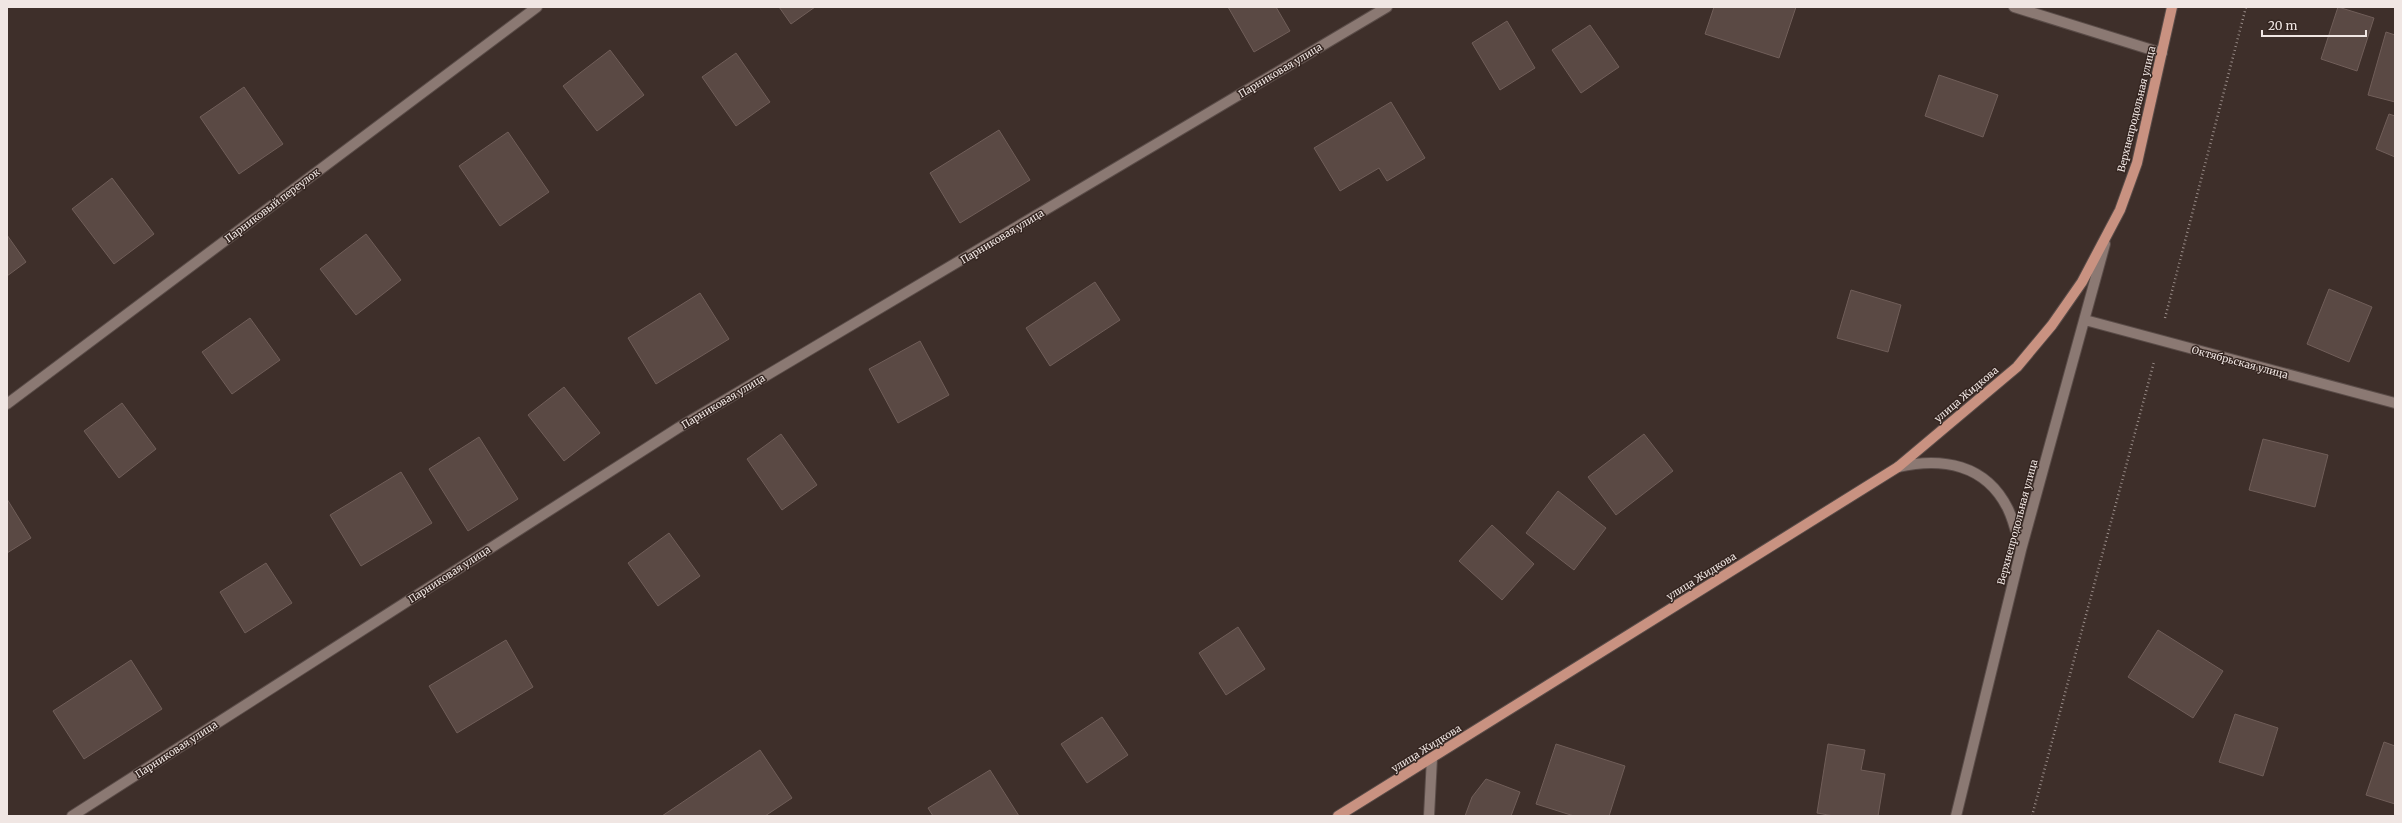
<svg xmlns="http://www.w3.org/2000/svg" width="2402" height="823" font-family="Merriweather,serif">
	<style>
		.building { fill: #5a4944; stroke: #705e59 }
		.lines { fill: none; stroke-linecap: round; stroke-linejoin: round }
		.minor-casing { stroke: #5a4c48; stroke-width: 12 }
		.major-casing { stroke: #5a4c48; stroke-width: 12 }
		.path { stroke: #998c88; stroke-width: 2.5; stroke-dasharray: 1 3; stroke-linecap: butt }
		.minor { stroke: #8b7973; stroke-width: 10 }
		.major { stroke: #c99281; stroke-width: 10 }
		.labels { text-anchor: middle; stroke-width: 3; stroke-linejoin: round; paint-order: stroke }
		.street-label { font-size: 10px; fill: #f0e6e3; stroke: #342520 }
	</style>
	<rect width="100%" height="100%" fill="#3e2f2a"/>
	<!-- building -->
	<path class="building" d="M779,7h36l-24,17z
		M1228,7h48l14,24 -36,21z
		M1714,7h82l-17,51 -74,-24z
		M2338,7l36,11 -17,53 -36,-12z
		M1507,21l28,47 -35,22 -28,-47z
		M1590,25l29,42 -38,26 -29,-43z
		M2386,32l9,3v67l-27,-7z
		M610,50l34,45 -47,36 -34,-45z
		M736,53l34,49 -34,24 -34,-49z
		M1939,75l59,20 -15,42 -58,-21z
		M244,87l39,57 -44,30 -39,-57z
		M1391,102l34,56 -38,23 -8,-13 -39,23 -26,-43z
		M2389,114l6,2v41l-19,-8z
		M999,130l31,50 -70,43 -30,-50z
		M508,132l41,60 -49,34 -41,-60z
		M112,178l42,56 -40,30 -42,-55z
		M366,234l35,46 -45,35 -36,-46z
		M7,235l19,27 -19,14z
		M1095,282l25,38 -70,46 -24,-38z
		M2329,289l43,18 -23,55 -42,-18z
		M1851,290l50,15 -13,47 -51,-14z
		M700,293l29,46 -73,45 -28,-46z
		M250,318l30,42 -48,34 -30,-42z
		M920,341l29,54 -51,28 -29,-54z
		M564,387l36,46 -36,28 -36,-46z
		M122,403l34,46 -37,29 -35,-47z
		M781,434l36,51 -35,25 -35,-51z
		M1644,434l29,37 -57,44 -28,-38z
		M479,437l39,62 -50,32 -39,-62z
		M2263,439l65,16 -13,52 -66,-17z
		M401,472l31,51 -71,43 -31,-51z
		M1558,491l48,37 -32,42 -48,-37z
		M7,499l24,39 -24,15z
		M1492,525l42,39 -32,36 -43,-39z
		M669,533l31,43 -42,30 -30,-43z
		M266,563l26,40 -47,30 -25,-41z
		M1238,627l27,42 -39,26 -27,-42z
		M2158,630l65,41 -30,47 -65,-41z
		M506,640l27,47 -76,46 -28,-47z
		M131,660l31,49 -78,50 -31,-48z
		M2235,714l43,14 -15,48 -44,-14z
		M1102,717l26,38 -41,28 -26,-39z
		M2384,742l11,4v58l-29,-9z
		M1556,744l69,22 -16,50h-35l-38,-12z
		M1828,744l37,6 -4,20 24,4 -7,42h-44l-17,-3z
		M760,750l32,48 -27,18h-103z
		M990,770l29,46h-86l-5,-8z
		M1486,779l34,13 -9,24h-46l7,-19z"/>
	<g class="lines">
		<!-- minor casing -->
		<g class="minor-casing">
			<path id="minor" d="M2014,7l148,46
				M2085,320l310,83
				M7,404l530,-397
				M1898,467c44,-10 88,-3 110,42 6,12 9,27 13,41
				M72,816l606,-388 709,-421
				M1429,816l3,-58
				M1956,816l65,-266 84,-306"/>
		</g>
		<!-- major casing -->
		<g class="major-casing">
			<path id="major" d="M1338,816l560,-349 119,-100 35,-42 30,-43 38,-72 17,-47 35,-156"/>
		</g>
		<!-- path -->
		<path class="path" d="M2165,318l81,-311
			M2032,816l122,-454"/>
		<!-- minor -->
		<use href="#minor" class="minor"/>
		<!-- major -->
		<use href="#major" class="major"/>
	</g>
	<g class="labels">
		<!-- street labels -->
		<g class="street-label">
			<text transform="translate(1280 70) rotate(-31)" y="4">Парниковая улица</text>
			<text transform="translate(2136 109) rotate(-76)" y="4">Верхнепродольная улица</text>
			<text transform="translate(272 205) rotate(-37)" y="4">Парниковый переулок</text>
			<text transform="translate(1002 236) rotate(-31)" y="4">Парниковая улица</text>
			<text transform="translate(2240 362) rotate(15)" y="4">Октябрьская улица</text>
			<text transform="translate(1966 394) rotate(-40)" y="4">улица Жидкова</text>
			<text transform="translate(723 401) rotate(-31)" y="4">Парниковая улица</text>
			<text transform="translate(2017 522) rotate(-75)" y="4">Верхнепродольная улица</text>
			<text transform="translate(449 574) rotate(-33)" y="4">Парниковая улица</text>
			<text transform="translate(1701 576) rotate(-32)" y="4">улица Жидкова</text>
			<text transform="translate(1426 748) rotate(-32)" y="4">улица Жидкова</text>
			<text transform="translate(176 749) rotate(-33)" y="4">Парниковая улица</text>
		</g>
	</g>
	<!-- border -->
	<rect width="2402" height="823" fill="none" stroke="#f0e6e3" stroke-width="16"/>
	<!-- scale -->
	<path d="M2262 30v6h104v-6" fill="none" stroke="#f0e6e3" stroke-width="2"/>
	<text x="2268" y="30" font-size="12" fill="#f0e6e3" stroke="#342520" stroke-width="3" paint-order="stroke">20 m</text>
</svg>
